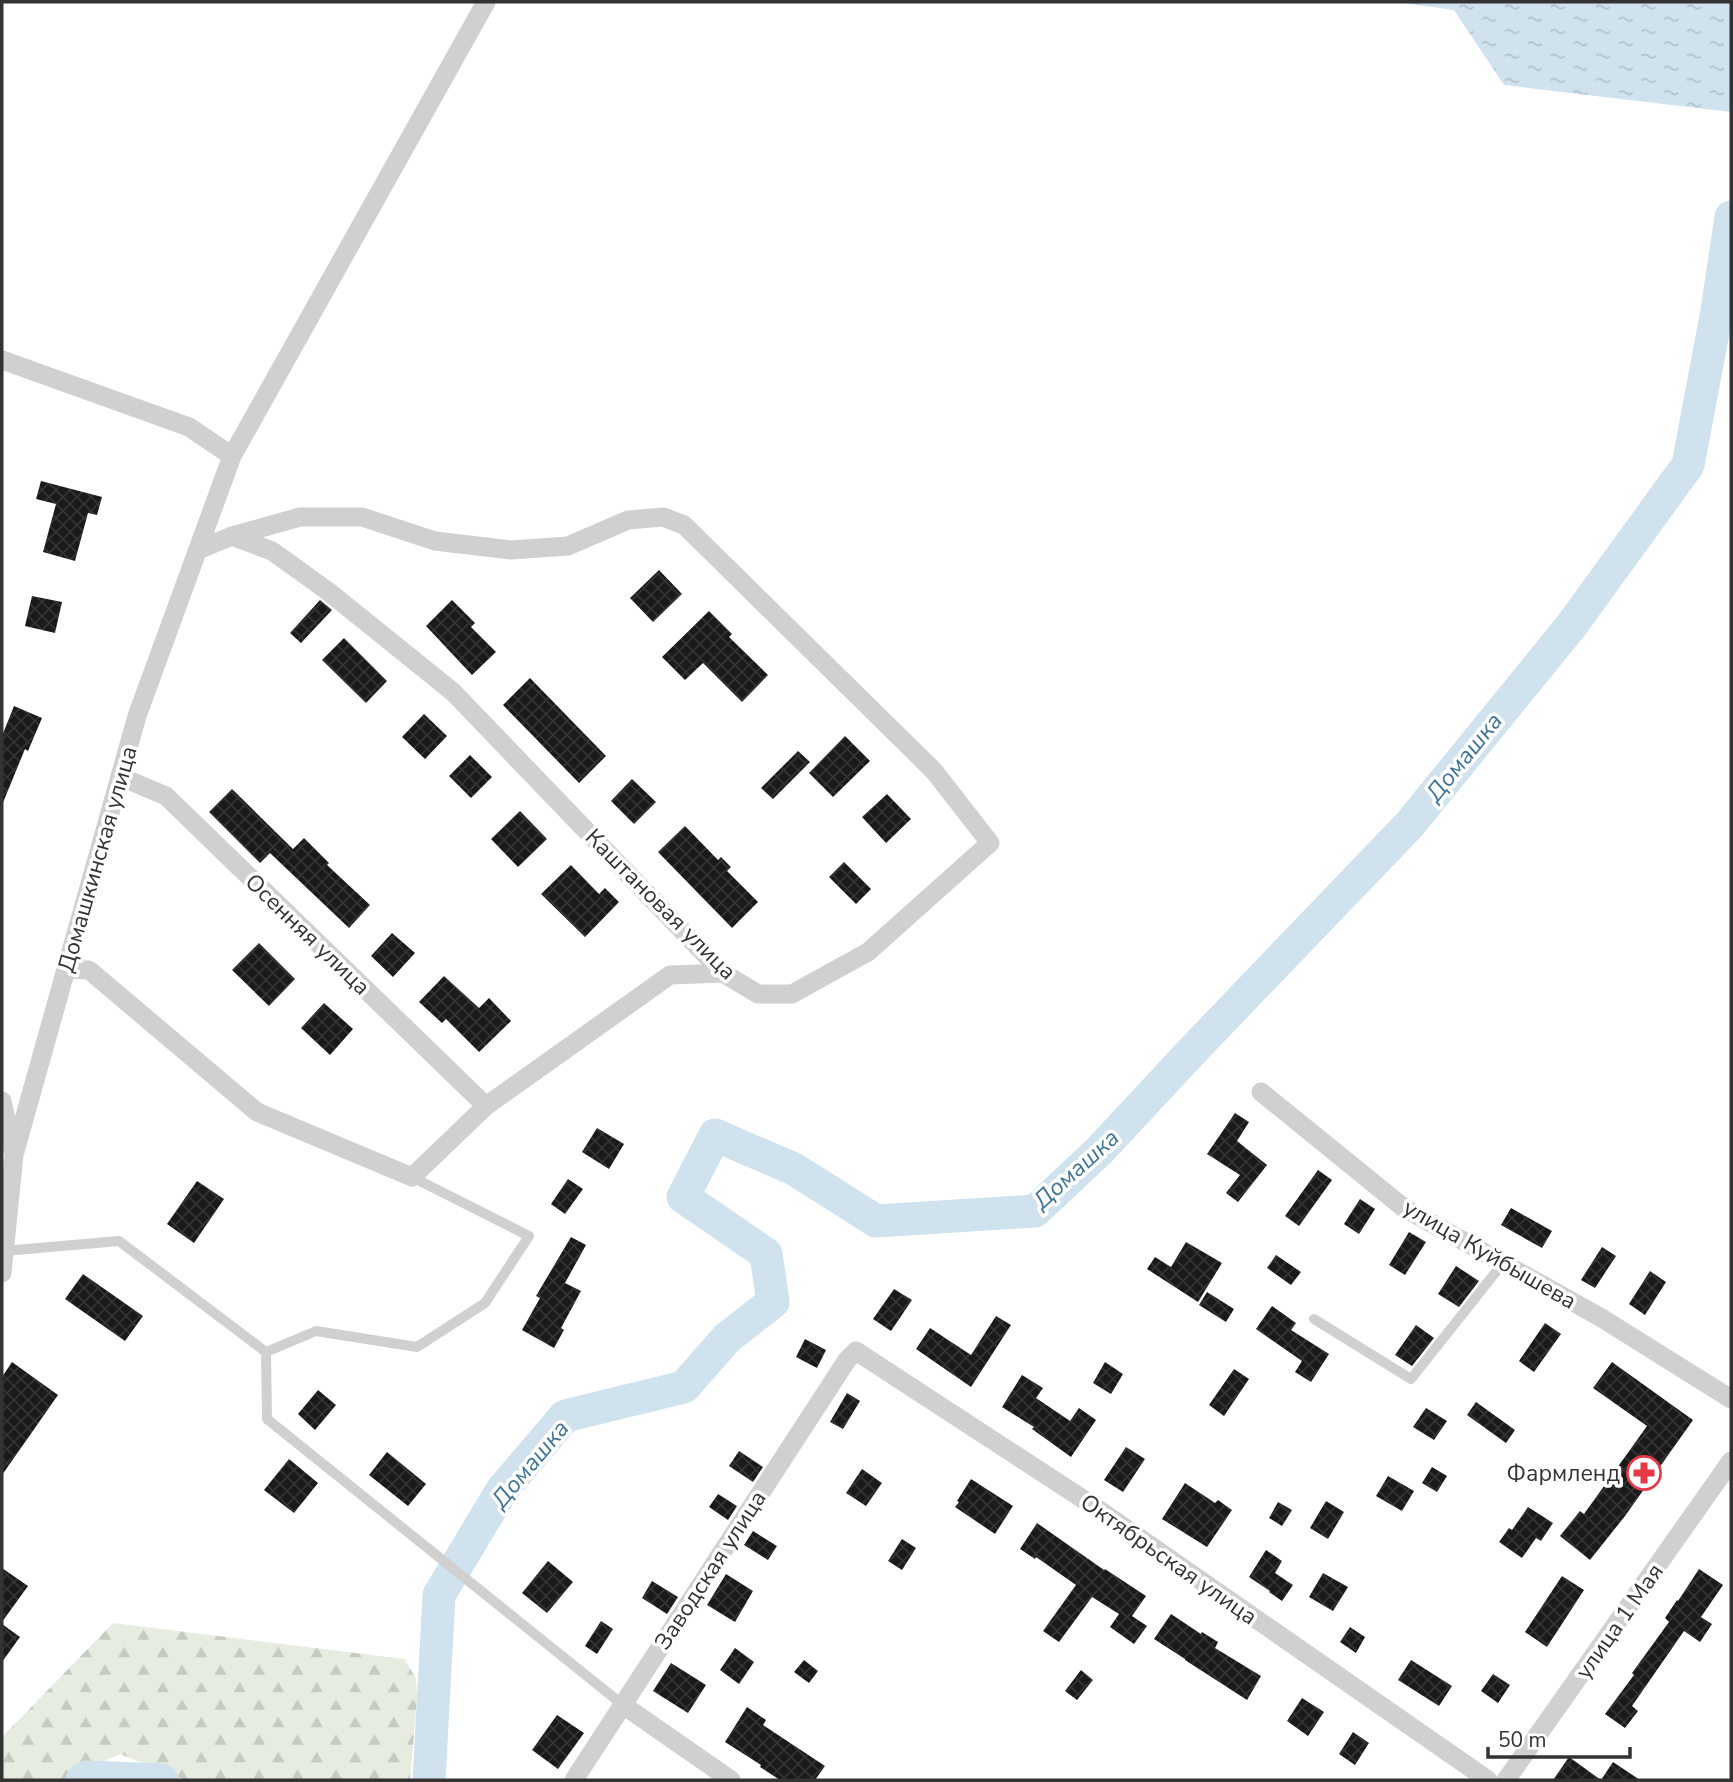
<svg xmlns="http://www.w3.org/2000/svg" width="1733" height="1782" font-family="'Nunito Sans',sans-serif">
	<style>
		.forest { fill: url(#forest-firs) }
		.water { fill: url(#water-ripples) }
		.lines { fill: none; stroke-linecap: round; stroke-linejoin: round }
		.river { stroke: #cfe2ee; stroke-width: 33 }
		.building { fill: url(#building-cross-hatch) }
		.service { stroke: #d0d0d0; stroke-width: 10 }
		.minor { stroke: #d0d0d0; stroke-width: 19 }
		.labels { text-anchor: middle; stroke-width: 7; stroke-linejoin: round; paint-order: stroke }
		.street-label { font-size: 23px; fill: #333; stroke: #fff }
		.poi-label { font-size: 23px; fill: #333; stroke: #fff; text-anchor: end }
		.water-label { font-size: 24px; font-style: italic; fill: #3f7597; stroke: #fff }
	</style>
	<defs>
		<pattern id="forest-firs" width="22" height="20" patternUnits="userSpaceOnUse" patternTransform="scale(1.75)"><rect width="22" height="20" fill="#e6ecdf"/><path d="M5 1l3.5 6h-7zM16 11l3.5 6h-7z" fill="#c6cbc0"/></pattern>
		<pattern id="water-ripples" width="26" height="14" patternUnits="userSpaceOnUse" patternTransform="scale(1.75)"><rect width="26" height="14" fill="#cfe2ee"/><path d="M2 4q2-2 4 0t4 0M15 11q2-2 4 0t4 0" fill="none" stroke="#b2c2cd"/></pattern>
		<pattern id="building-cross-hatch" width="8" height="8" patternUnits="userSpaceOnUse" patternTransform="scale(1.75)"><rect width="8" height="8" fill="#1a1a1a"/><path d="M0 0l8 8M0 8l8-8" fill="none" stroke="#333"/></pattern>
	</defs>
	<rect width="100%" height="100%" fill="#fff"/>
	<!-- forest -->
	<path class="forest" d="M113,1623l291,36 12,19 1,21 -7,81h-225l-65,-26 -58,26h-60v-39l3,-7z"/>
	<!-- water -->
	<path class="water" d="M1396,2h335v110l-227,-27 -50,-75z"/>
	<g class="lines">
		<!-- river -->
		<path class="river" d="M82,1780l5,-3 75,3
			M429,1780l10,-185 63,-105 63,-74 119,-29 43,-49 46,-36 -7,-48 -83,-57 32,-62 79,34 82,52 159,-10 64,-60 96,-103 215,-224 161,-198 117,-161 29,-154 14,-94"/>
	</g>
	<!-- building -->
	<path class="building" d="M41,481l61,16 -5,18 -9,-2 -13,48 -32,-9 13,-48 -20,-5z
		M659,570l23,24 -29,28 -23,-24z
		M32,596l30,6 -7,31 -30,-7z
		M320,600l12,10 -31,33 -11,-10z
		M452,600l23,23 -4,4 25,25 -24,23 -46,-49z
		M709,611l23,23 -3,3 39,38 -26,27 -39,-39 -18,17 -23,-23z
		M344,638l43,43 -21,22 -44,-43z
		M530,678l76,78 -27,27 -76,-78z
		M14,706l28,12 -14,33 -3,-2 -23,56v-69z
		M424,714l23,22 -22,23 -23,-22z
		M845,736l25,25 -37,36 -24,-24z
		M798,751l12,11 -37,37 -12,-11z
		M470,755l22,22 -21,21 -22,-22z
		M632,779l24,23 -22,22 -23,-23z
		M232,789l61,60 11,-11 25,25 -2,2 43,40 -21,23 -79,-75 -10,10 -51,-51z
		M887,794l24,25 -25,24 -24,-26z
		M520,811l27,28 -29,28 -27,-28z
		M685,826l33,34 3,-3 10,10 -4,4 31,31 -26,26 -74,-76z
		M844,862l27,27 -15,15 -27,-27z
		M571,865l28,29 6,-6 14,14 -34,35 -44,-43z
		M392,933l23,20 -22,24 -22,-21z
		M259,943l36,36 -26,27 -37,-36z
		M444,976l35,32 10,-10 22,23 -32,31 -33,-33 -4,4 -23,-21z
		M324,1003l29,26 -23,26 -29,-27z
		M1235,1113l14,9 -12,19 30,24 -29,37 -12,-9 14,-18 -33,-21z
		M597,1128l27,16 -15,25 -27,-17z
		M1318,1170l14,10 -33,46 -14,-10z
		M568,1179l15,10 -18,25 -14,-10z
		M197,1181l27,18 -30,44 -27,-19z
		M1360,1199l15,10 -16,25 -15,-10z
		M1511,1208l41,23 -10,17 -41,-23z
		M1409,1232l17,10 -21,33 -16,-10z
		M571,1237l15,8 -21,38 16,8 -20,37 3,2 -10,18 -32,-18 18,-32 -4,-2z
		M1186,1242l36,21 -24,39 -51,-33 8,-12 16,10z
		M1602,1247l14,9 -21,32 -14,-8z
		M1276,1255l25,17 -10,13 -24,-17z
		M1456,1266l23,15 -20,26 -21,-13z
		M1650,1271l16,11 -21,33 -16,-11z
		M83,1274l60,42 -18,25 -60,-42z
		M894,1289l18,11 -21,31 -18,-12z
		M1207,1292l27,17 -8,13 -27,-17z
		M1272,1306l24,17 -5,7 38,24 -18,28 -16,-10 7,-11 -46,-32z
		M996,1316l15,9 -40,62 -55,-38 14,-21 41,27z
		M1545,1323l16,11 -27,38 -15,-11z
		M1416,1325l18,13 -22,28 -17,-11z
		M805,1339l21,11 -9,18 -21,-11z
		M12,1362l46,33 -56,80v-98z
		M1105,1362l18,12 -12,20 -18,-11z
		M1612,1362l81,58 -68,96 -35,44 -30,-24 20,-25 4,3 63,-88 -54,-38z
		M1234,1369l15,10 -25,37 -15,-11z
		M1022,1375l21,13 -7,10 34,23 9,-13 17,12 -25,37 -39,-28 2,-2 -32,-20z
		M318,1390l18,15 -21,25 -17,-16z
		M847,1393l13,8 -17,28 -13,-7z
		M1476,1402l39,28 -9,13 -39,-28z
		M1426,1408l21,13 -13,19 -21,-13z
		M1126,1447l19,12 -22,33 -19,-12z
		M739,1451l24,16 -10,15 -24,-16z
		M387,1452l39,32 -18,22 -39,-31z
		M289,1459l29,24 -24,30 -30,-23z
		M1432,1467l15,9 -10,16 -15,-9z
		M862,1469l20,14 -16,23 -20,-13z
		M1388,1476l26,15 -12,20 -26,-15z
		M971,1479l42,27 -18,28 -40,-27 4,-5 -2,-1z
		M1185,1483l30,20 3,-3 14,10 -25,37 -45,-28z
		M718,1494l19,12 -9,14 -19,-13z
		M1326,1501l18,11 -16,27 -18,-11z
		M1278,1502l14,8 -10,16 -13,-8z
		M1528,1507l25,16 -12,18 -5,-3 -14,20 -23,-16 10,-14 3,2z
		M1037,1523l67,47 1,-1 41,27 -14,20 15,10 -13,18 -24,-17 9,-13 -27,-17 -33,45 -16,-11 33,-46 -40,-28 -1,2 -15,-10z
		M753,1531l24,15 -9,14 -24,-15z
		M902,1539l14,9 -14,22 -14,-9z
		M1266,1550l16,11 -7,12 18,12 -11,16 -13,-9 1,-1 -21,-14z
		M548,1561l25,21 -26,31 -25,-20z
		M2,1568l26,18 -26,36z
		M1699,1569l24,16 -22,32 11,7 -12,18 -16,-11 -52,75 6,5 -13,17 -20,-14 29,-39 -2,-2 37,-51 -4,-4 12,-18 1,1z
		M1323,1573l25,14 -15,24 -24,-14z
		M726,1574l27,17 -18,31 -28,-17z
		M1562,1576l22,14 -37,57 -22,-15z
		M652,1581l26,16 -11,17 -25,-16z
		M1171,1614l30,20 1,-2 16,10 -3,6 46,28 -14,24 -62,-40v-1l-31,-20z
		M601,1621l12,8 -16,25 -12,-8z
		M2,1624l18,13 -18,25z
		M1350,1627l15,10 -9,16 -16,-11z
		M735,1648l19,14 -15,22 -19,-14z
		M804,1660l14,11 -9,12 -15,-11z
		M1411,1660l41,26 -13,20 -41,-26z
		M671,1663l35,22 -18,28 -35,-22z
		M1081,1670l12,10 -16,20 -12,-9z
		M1493,1674l17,11 -12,18 -17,-12z
		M1302,1698l22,14 -16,24 -21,-15z
		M747,1707l19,13 -3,5 62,41 -10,14h-35l-20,-13 1,-2 -36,-23z
		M557,1715l27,18 -26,36 -26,-19z
		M1353,1732l16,11 -14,22 -16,-11z
		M1569,1757l32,23 12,-18 27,18h-87z"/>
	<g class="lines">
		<!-- service -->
		<path class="service" d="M4,1251l115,-10 147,111 1,67 356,286
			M1314,1319l97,60 92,-116
			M266,1352l50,-21 101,16 68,-44 44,-67 -117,-59"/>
		<!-- minor -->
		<path class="minor" d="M2,360l187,67 43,29
			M198,550l34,-14 40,15 57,41 124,100 270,281 35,21h34l76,-42 122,-109 -56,-72 -250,-246 -21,-8 -35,3 -60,26 -57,4 -76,-9 -73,-24h-62l-68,19
			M121,777l45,19 320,310
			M66,969l23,1 168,142 155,65 74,-71 184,-131 53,-2
			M1261,1092l143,116 196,109 131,82
			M2,1101l11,49
			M2,1273l12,-118 123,-439 95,-260 254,-454
			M623,1705l108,75
			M574,1780l273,-420 9,-9 239,156 393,273
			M1506,1780l225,-319"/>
	</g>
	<!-- icons -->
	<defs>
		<g id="pharmacy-ring" transform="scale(1.75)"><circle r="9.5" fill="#fff" stroke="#e63946" stroke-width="1.5"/><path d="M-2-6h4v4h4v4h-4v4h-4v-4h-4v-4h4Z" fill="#e63946"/></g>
	</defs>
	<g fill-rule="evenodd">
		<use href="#pharmacy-ring" x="1644" y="1473"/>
	</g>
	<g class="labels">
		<!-- street labels -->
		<g class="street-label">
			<text transform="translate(97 859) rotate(-74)" y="8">Домашкинская улица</text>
			<text transform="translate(661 904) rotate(45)" y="8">Каштановая улица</text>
			<text transform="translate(308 934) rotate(44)" y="8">Осенняя улица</text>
			<text transform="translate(1490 1254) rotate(30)" y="8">улица Куйбышева</text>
			<text transform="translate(1169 1559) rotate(35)" y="8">Октябрьская улица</text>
			<text transform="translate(710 1570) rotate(-57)" y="8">Заводская улица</text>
			<text transform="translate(1619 1621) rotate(-55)" y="8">улица 1 Мая</text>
		</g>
		<!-- poi labels -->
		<g class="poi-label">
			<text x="1620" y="1481">Фармленд</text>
		</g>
		<!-- water labels -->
		<g class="water-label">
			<text transform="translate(1464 757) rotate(-51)" y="8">Домашка</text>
			<text transform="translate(1076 1169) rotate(-42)" y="8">Домашка</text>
			<text transform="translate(530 1464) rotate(-50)" y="8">Домашка</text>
		</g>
	</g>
	<!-- border -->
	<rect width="1733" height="1782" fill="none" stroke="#333333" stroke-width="7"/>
	<!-- scale -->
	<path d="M1488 1747v10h142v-10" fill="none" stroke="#333333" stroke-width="3.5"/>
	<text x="1498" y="1747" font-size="21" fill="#333333" stroke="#ffffff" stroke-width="5" paint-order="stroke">50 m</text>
</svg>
